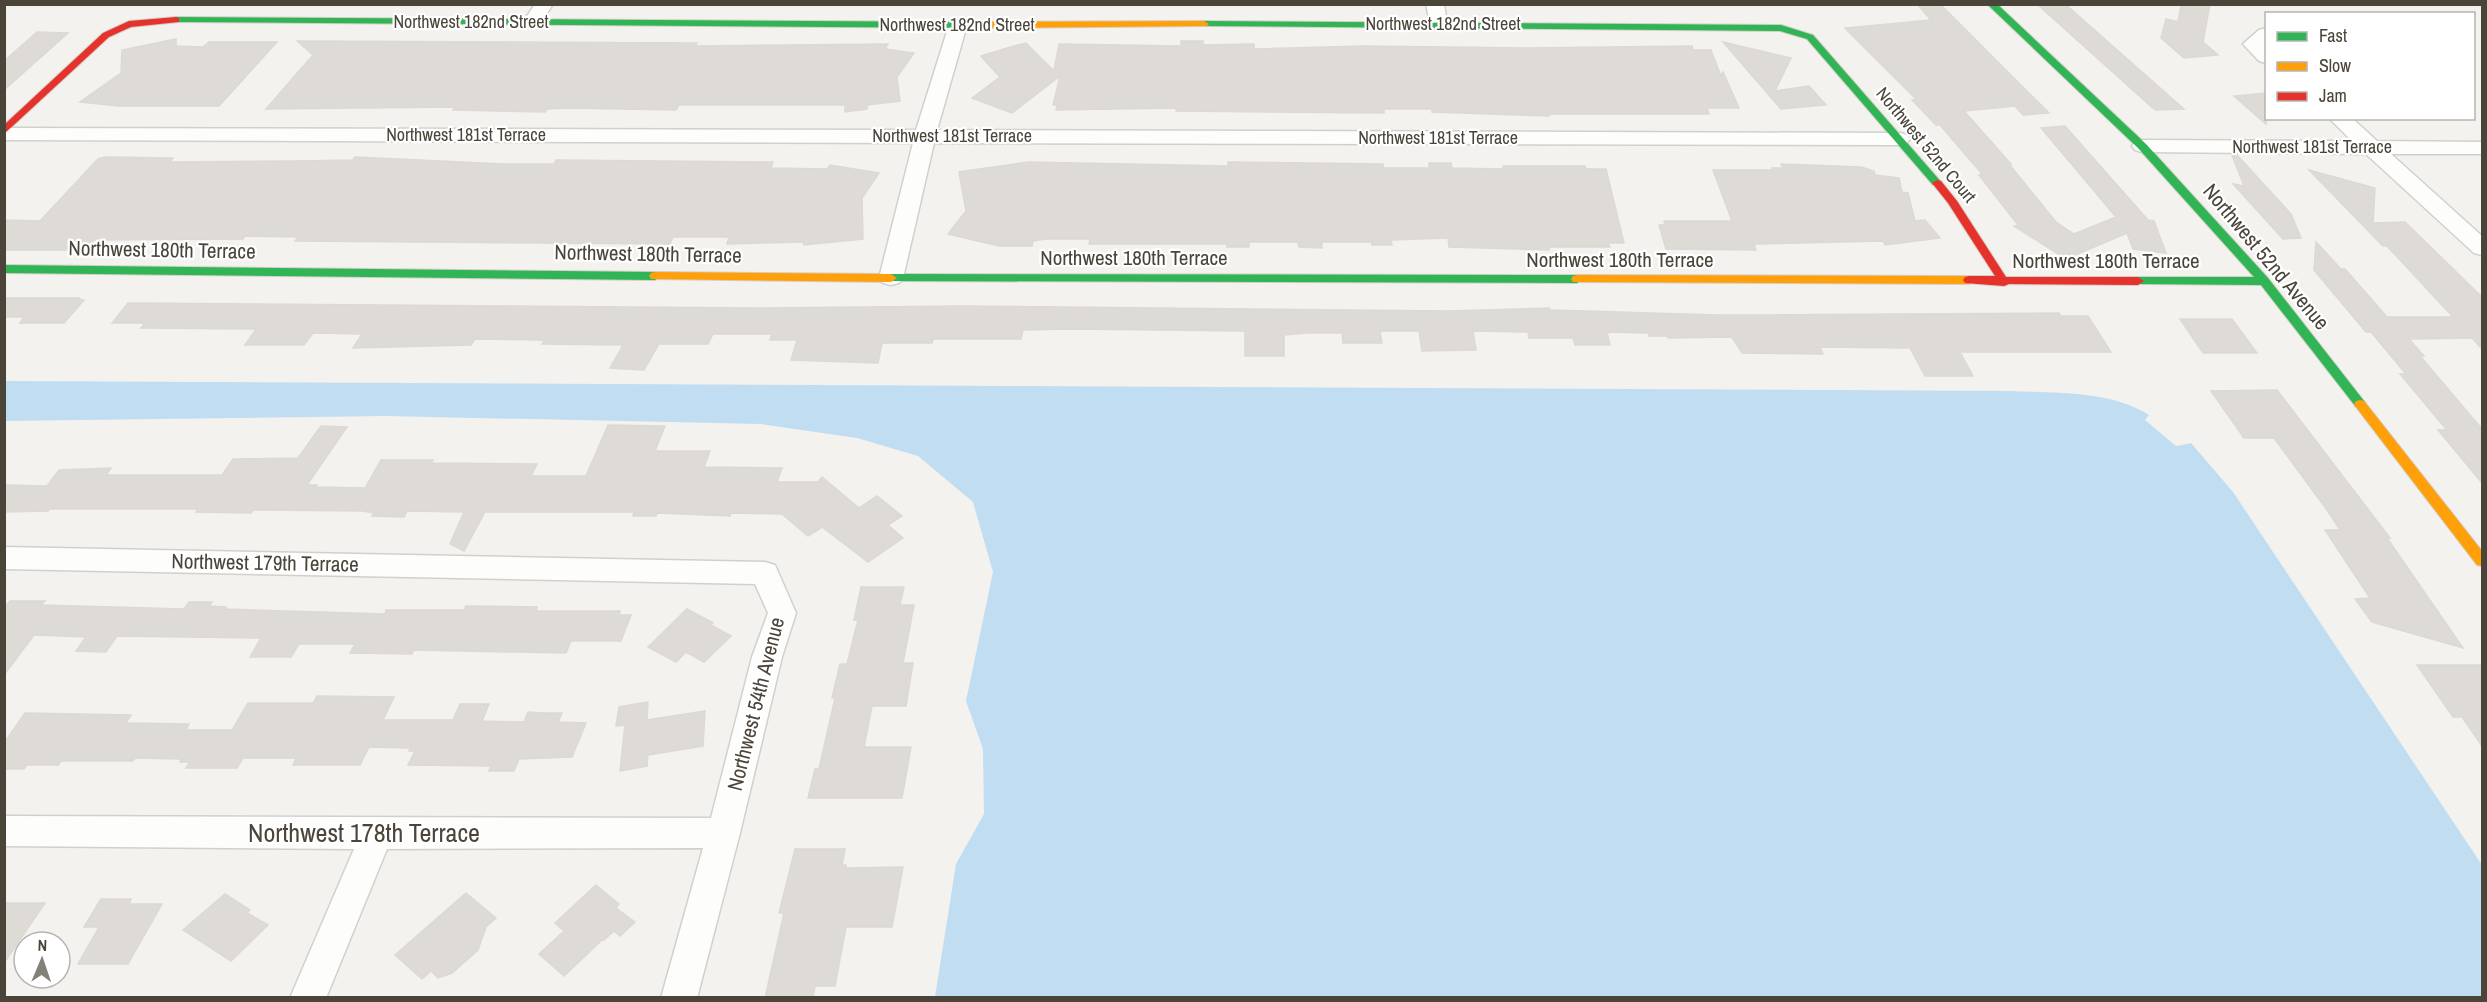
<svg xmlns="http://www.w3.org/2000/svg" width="2487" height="1002" font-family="'Archivo Narrow',sans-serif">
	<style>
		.water { fill: #c0ddf1 }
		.building { fill: #dedbd6; stroke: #dcd9d4; stroke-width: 1.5 }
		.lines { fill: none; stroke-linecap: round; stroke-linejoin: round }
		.street-casing { stroke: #d2d0cb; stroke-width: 3 }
		.fast-casing { stroke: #d3cfc5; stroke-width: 2 }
		.slow-casing { stroke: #d3cfc5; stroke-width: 2 }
		.jam-casing { stroke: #d3cfc5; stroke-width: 2 }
		.street { fill: #fdfdfc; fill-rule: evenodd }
		.fast { fill: #30b455; fill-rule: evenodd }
		.slow { fill: #ff9f0a; fill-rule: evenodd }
		.jam { fill: #e5322d; fill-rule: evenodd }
		.labels { text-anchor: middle; stroke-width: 4.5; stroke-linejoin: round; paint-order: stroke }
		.far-street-label { font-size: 18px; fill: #4b4439; stroke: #fff }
		.street-label { font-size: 21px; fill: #4b4439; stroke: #fff }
		.near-street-label { font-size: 26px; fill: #4b4439; stroke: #fff }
	</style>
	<rect width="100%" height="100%" fill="#f4f2ee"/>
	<!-- water -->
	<path class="water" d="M4,381l2005,10c45,2 101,-1 140,24l-4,5 31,26 15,-3 42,49 249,373v132h-1547l21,-133 28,-50 -1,-65 -17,-48 27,-129 -20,-70 -55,-46 -61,-18 -96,-14 -375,-8 -381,5z"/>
	<!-- building -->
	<path class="building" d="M1917,4h23l109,109 -26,2 -8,-9 -51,5 47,53h-2l47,58 18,12 42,-17 -75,-89 24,-2 83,94 6,1 12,32 -33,-4 -6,-16 -61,26 -52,-33 4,-1 -39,-50h4l-43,-50h-4l-24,-25 4,-1 -71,-71 86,-8z
		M2037,4h28l119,105 -29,1z
		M2181,4h29l-7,38 15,13 -34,3 -23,-20 5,-19 12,3z
		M37,32l31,1 -64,57v-29z
		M176,39v7l27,1 6,-5h68l-58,64h-101l-38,-4 41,-29 1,-23z
		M297,41l400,2 -2,3 193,-2 -3,5 29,4 -17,24 3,24 -33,4v4l-22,3v-7h-166l-3,5 -109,-2 -20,1 -2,3 -92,-2 2,-3 -189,2 47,-54z
		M1181,41h22v4l51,-1v5l109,-3 163,2 166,-2 1,4h18l10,26 2,-4 16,36h-32l2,6h-161l1,2 -117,-4v-3h-48v4l-208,-2v-3l-120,2 1,-5h-4l7,-29 -48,37 -40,-15 28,-21 -19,-21 26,-8 19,-5 28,28 5,-27 122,2z
		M1723,42l68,16 -16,33 34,-5 17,19 -45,4z
		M2266,93v31l-32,-28z
		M2232,155h5l54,59 10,24 -18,1 -50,-55 11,2z
		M105,157l68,1 -3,4 128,-1 55,-1 2,-3 149,7h50l2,-4 217,2 -2,6 56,1 3,-4 49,8 -17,25 1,41 -59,6v-3l-77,2 2,-7h-56l-3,7 -375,-3 3,-4 -53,-1 -2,3 -149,1 -10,10h-80v-30l36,1 58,-62z
		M1028,162l200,4v-4l155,2v4h46v-5h22l1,5 51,1v-3h82l1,3h20l18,74h-16l2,4h-61v3l-100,-3 -1,-9 -57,2 1,5h-20v-3h-50v6l-23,-1 -1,-5h-49v5h-22v-3h-138l1,-5h-44l-13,2 -1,5h-33l-51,-12 18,-23 -7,-39z
		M1781,164l80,3 13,4 1,4 24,3 3,14 6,1 7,28 10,-1 15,18 -55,7 -2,-4 -129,3 2,6 -90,-1 -7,-24h6l-1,-4h68l-19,-51h60l-1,-2h11z
		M2309,170l66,18 -2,35 32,-1 77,75v52l-10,-11 -63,1 15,17h-4l62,73v54l-44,-53h9l-47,-56h6l-35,-42h-5l-52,-62 2,-28 25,27h4l42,48h66l-66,-71h-4z
		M4,298h76l-2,1 6,1 -20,23h-44l4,-6h-20z
		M128,303l626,5 209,-2 486,5 100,-3 1,2 169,5 340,-2 2,3h27l23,36h-151l13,24h-48l-15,-28 -90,-1 3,7 -81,-1 -10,-16 -64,1 -1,-2h-18l-1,-3 -41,-1 3,13h-35l-2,-7h-44l-1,-6 -55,-1 3,19 -54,1 -3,-20h-39l2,12h-39l-1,-10h-36l-22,2v21h-39v-25l-173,-2 -49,1 -2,9h-88l-1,4h-50l-4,20 -87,-3 6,-20h-27l2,-6h-59l-5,10h-49l-15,26 -34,-2 13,-23 -81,-1 3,-4 -70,-1 -4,6 -118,3 9,-14 -49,-1 -9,12h-59l11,-16 -115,-1 4,-5h-33z
		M2180,319h52l25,34h-54z
		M2277,390l113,148h-3l76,110 -91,-26 -17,-23 15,-1 -45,-68h15l-13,-20 -53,-72h-30l-33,-47z
		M608,425l57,1 -10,25h55l-6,16 78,1 -5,14h41l4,-5 37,31 18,-12 25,20 -14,9 15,13 -35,24 -46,-35 -14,9 -26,-22 -51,-1 -1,3 -73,-3 -1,3h-23l1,-4h-149l-21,39 -14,-7 14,-32 -57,-1 -3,6 -32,-1 2,-3 -11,-2 -110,-1 -2,3 -55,-1 2,-3h-148l-2,2 -44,1v-27l43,1 12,-16 52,-2 -5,7h116l11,-16 65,-1 23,-32 26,1 -40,58h10l-1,2 49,1 16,-28h52l-2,3 106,1 -6,12h55z
		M861,587h43l-4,18h14l-11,58h10l-7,43h-34l-8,41h47l-9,51h-94l7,-29h4l16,-71h-3l8,-34h7l11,-44h-4z
		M10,601h35l-4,4 143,4 5,-7h23l-3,4 17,1 -1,2 160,5 1,-4h78l2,-4 71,1 -1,4h84l-1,4h12l-10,26h-50l-5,12 -152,-3 -2,4 -62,-1 5,-9h-56l-8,13h-41l11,-19 -144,-2 -11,16 -30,-1 10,-14 -52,-2 -30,40v-67z
		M687,609l26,14 -2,2 20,11 -27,26 -18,-10 -10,10 -28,-15z
		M2417,665h65v81l-20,-29h-9z
		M317,696l77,1 -11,23h70l7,-16h29l-7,17 42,1 4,-10 17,1h17l-4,9 28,1 -14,34 -53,2 -5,12h-25l2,-5 -83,-1 7,-14h-6l1,-3 -41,-1 -9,18h-67l3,-7h-53l-6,10h-51l4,-6h-10l2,-3 -47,-1 -2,3h-72l-3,4h-31l-3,4h-20v-26l21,-30 106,2 -5,8 63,1 -3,6h46l16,-27h65z
		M648,702l-1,18 58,-9 -2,35 -55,9 -1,11 -27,5 5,-46 -9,1 3,-19z
		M795,849h50l-3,16h4v3l57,-1 -11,60h-46l-11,59h-20l-2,12h-48l19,-85h-5z
		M596,885l23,19 -3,4 19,14 -15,14 -6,-5 -10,9 -1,-1 -39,37 -25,-22 25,-23 -9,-8z
		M466,893l30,25 -10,9 -8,23 -26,23 -14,5 -7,-7 -9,8 -27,-24z
		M225,894l25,16 -3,3 21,12 -37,36 -48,-31z
		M101,899h30l-2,5h33l-34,60h-50l21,-37h-15z
		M4,903h41l-41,60z"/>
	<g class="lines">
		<!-- street casing -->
		<g class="street-casing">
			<path id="street" d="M535,4h18l-14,22h-14l-2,-4z
				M1426,4h18l3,20 -2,4h-14z
				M958,19l9,6 -30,105 963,3 7,2 3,4 -3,4 -7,2 -966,-2 -31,135 -4,5 -8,2 -8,-2 -4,-5 34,-135 -909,-3v-12l912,2 33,-105z
				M2266,28v14l-2,2 2,3v16l-7,-2 -16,-17 16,-14z
				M2329,118h23l25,23 105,1v12h-91l91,82v19l-8,-2 -108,-99 -224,-2 -7,-2 -3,-4 3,-4 7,-2 210,1z
				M4,547l761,15 10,3 21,48 -14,44 -42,176 -43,165h-36l42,-150 -316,1 -61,149h-36l64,-149 -350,-3v-30l707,2 41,-161 16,-44 -13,-29 -751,-15z"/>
		</g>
		<!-- fast casing -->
		<g class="fast-casing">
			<path id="fast" d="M1987,4h10l149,140 122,134 96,123 2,3 -2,3h-8l-95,-122 -127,-1 -2,-3 6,-4h116l-116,-129z
				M176,17l802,5 5,3 -5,3 -805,-6v-4z
				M1204,21l577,4 32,10 129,148 -1,2h-8l-126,-146 -27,-8 -579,-5 -2,-2z
				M4,265l651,7 6,4 -6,4 -651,-7z
				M891,274l686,1 6,4 -6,4 -690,-2 -2,-3z"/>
		</g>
		<!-- slow casing -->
		<g class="slow-casing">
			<path id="slow" d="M1204,21l5,3 -2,2 -229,2 -5,-3 5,-3z
				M655,272l236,2 6,4 -6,4 -240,-3 -2,-3 2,-3z
				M1577,275l392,1 6,4 -6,4 -396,-2 -2,-3 2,-3z
				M2360,400l4,1 118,150v15l-5,-1 -121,-158 -2,-3 2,-3z"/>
		</g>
		<!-- jam casing -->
		<g class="jam-casing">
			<path id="jam" d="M176,17l3,1v4l-48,5 -22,10 -105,97v-9l99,-92 26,-12z
				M1937,180l4,1 16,20 49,76h132l6,4 -6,4 -129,-1 -5,2 -39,-3 -2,-3 2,-3 4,-1h26l-47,-73 -16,-20z"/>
		</g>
		<!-- street -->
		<use href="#street" class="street"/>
		<!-- fast -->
		<use href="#fast" class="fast"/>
		<!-- slow -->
		<use href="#slow" class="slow"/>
		<!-- jam -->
		<use href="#jam" class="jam"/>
	</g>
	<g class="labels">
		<!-- far-street labels -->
		<g class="far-street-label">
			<text x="471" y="28">Northwest 182nd Street</text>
			<text x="1443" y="30">Northwest 182nd Street</text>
			<text x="957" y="31">Northwest 182nd Street</text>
			<text x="466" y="141">Northwest 181st Terrace</text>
			<text x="952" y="142">Northwest 181st Terrace</text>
			<text x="1438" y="144">Northwest 181st Terrace</text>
			<text transform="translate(1926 145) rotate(50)" y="6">Northwest 52nd Court</text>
			<text x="2312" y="153">Northwest 181st Terrace</text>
		</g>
		<!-- street labels -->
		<g class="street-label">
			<text transform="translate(162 250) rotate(1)" y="7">Northwest 180th Terrace</text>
			<text transform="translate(648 254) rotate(1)" y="7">Northwest 180th Terrace</text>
			<text transform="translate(2266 257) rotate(50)" y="7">Northwest 52nd Avenue</text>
			<text x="1134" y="265">Northwest 180th Terrace</text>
			<text x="1620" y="267">Northwest 180th Terrace</text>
			<text x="2106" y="268">Northwest 180th Terrace</text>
			<text transform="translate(265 563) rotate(1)" y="7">Northwest 179th Terrace</text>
			<text transform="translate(756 704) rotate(-76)" y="7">Northwest 54th Avenue</text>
		</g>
		<!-- near-street labels -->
		<g class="near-street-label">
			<text x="364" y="842">Northwest 178th Terrace</text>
		</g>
	</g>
	<!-- border -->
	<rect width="2487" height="1002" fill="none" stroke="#4b4439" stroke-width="12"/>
	<!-- legend -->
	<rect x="2265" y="12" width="210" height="108" fill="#ffffff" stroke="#b7b4b0" stroke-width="1.5"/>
	<rect x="2277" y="32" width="30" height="9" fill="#30b455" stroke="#b7b4b0" stroke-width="1.5"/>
	<text x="2319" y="42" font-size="18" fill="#4b4439">Fast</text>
	<rect x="2277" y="62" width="30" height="9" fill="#ff9f0a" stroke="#b7b4b0" stroke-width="1.5"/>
	<text x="2319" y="72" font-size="18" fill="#4b4439">Slow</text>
	<rect x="2277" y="92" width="30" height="9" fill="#e5322d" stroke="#b7b4b0" stroke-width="1.5"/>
	<text x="2319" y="102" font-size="18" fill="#4b4439">Jam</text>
	<!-- north arrow -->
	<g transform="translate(42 960) rotate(2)"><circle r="28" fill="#ffffff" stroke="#b7b4b0" stroke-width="1.5"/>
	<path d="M0-4.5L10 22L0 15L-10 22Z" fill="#868178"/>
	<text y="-9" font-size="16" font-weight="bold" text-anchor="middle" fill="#4b4439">N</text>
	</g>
</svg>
